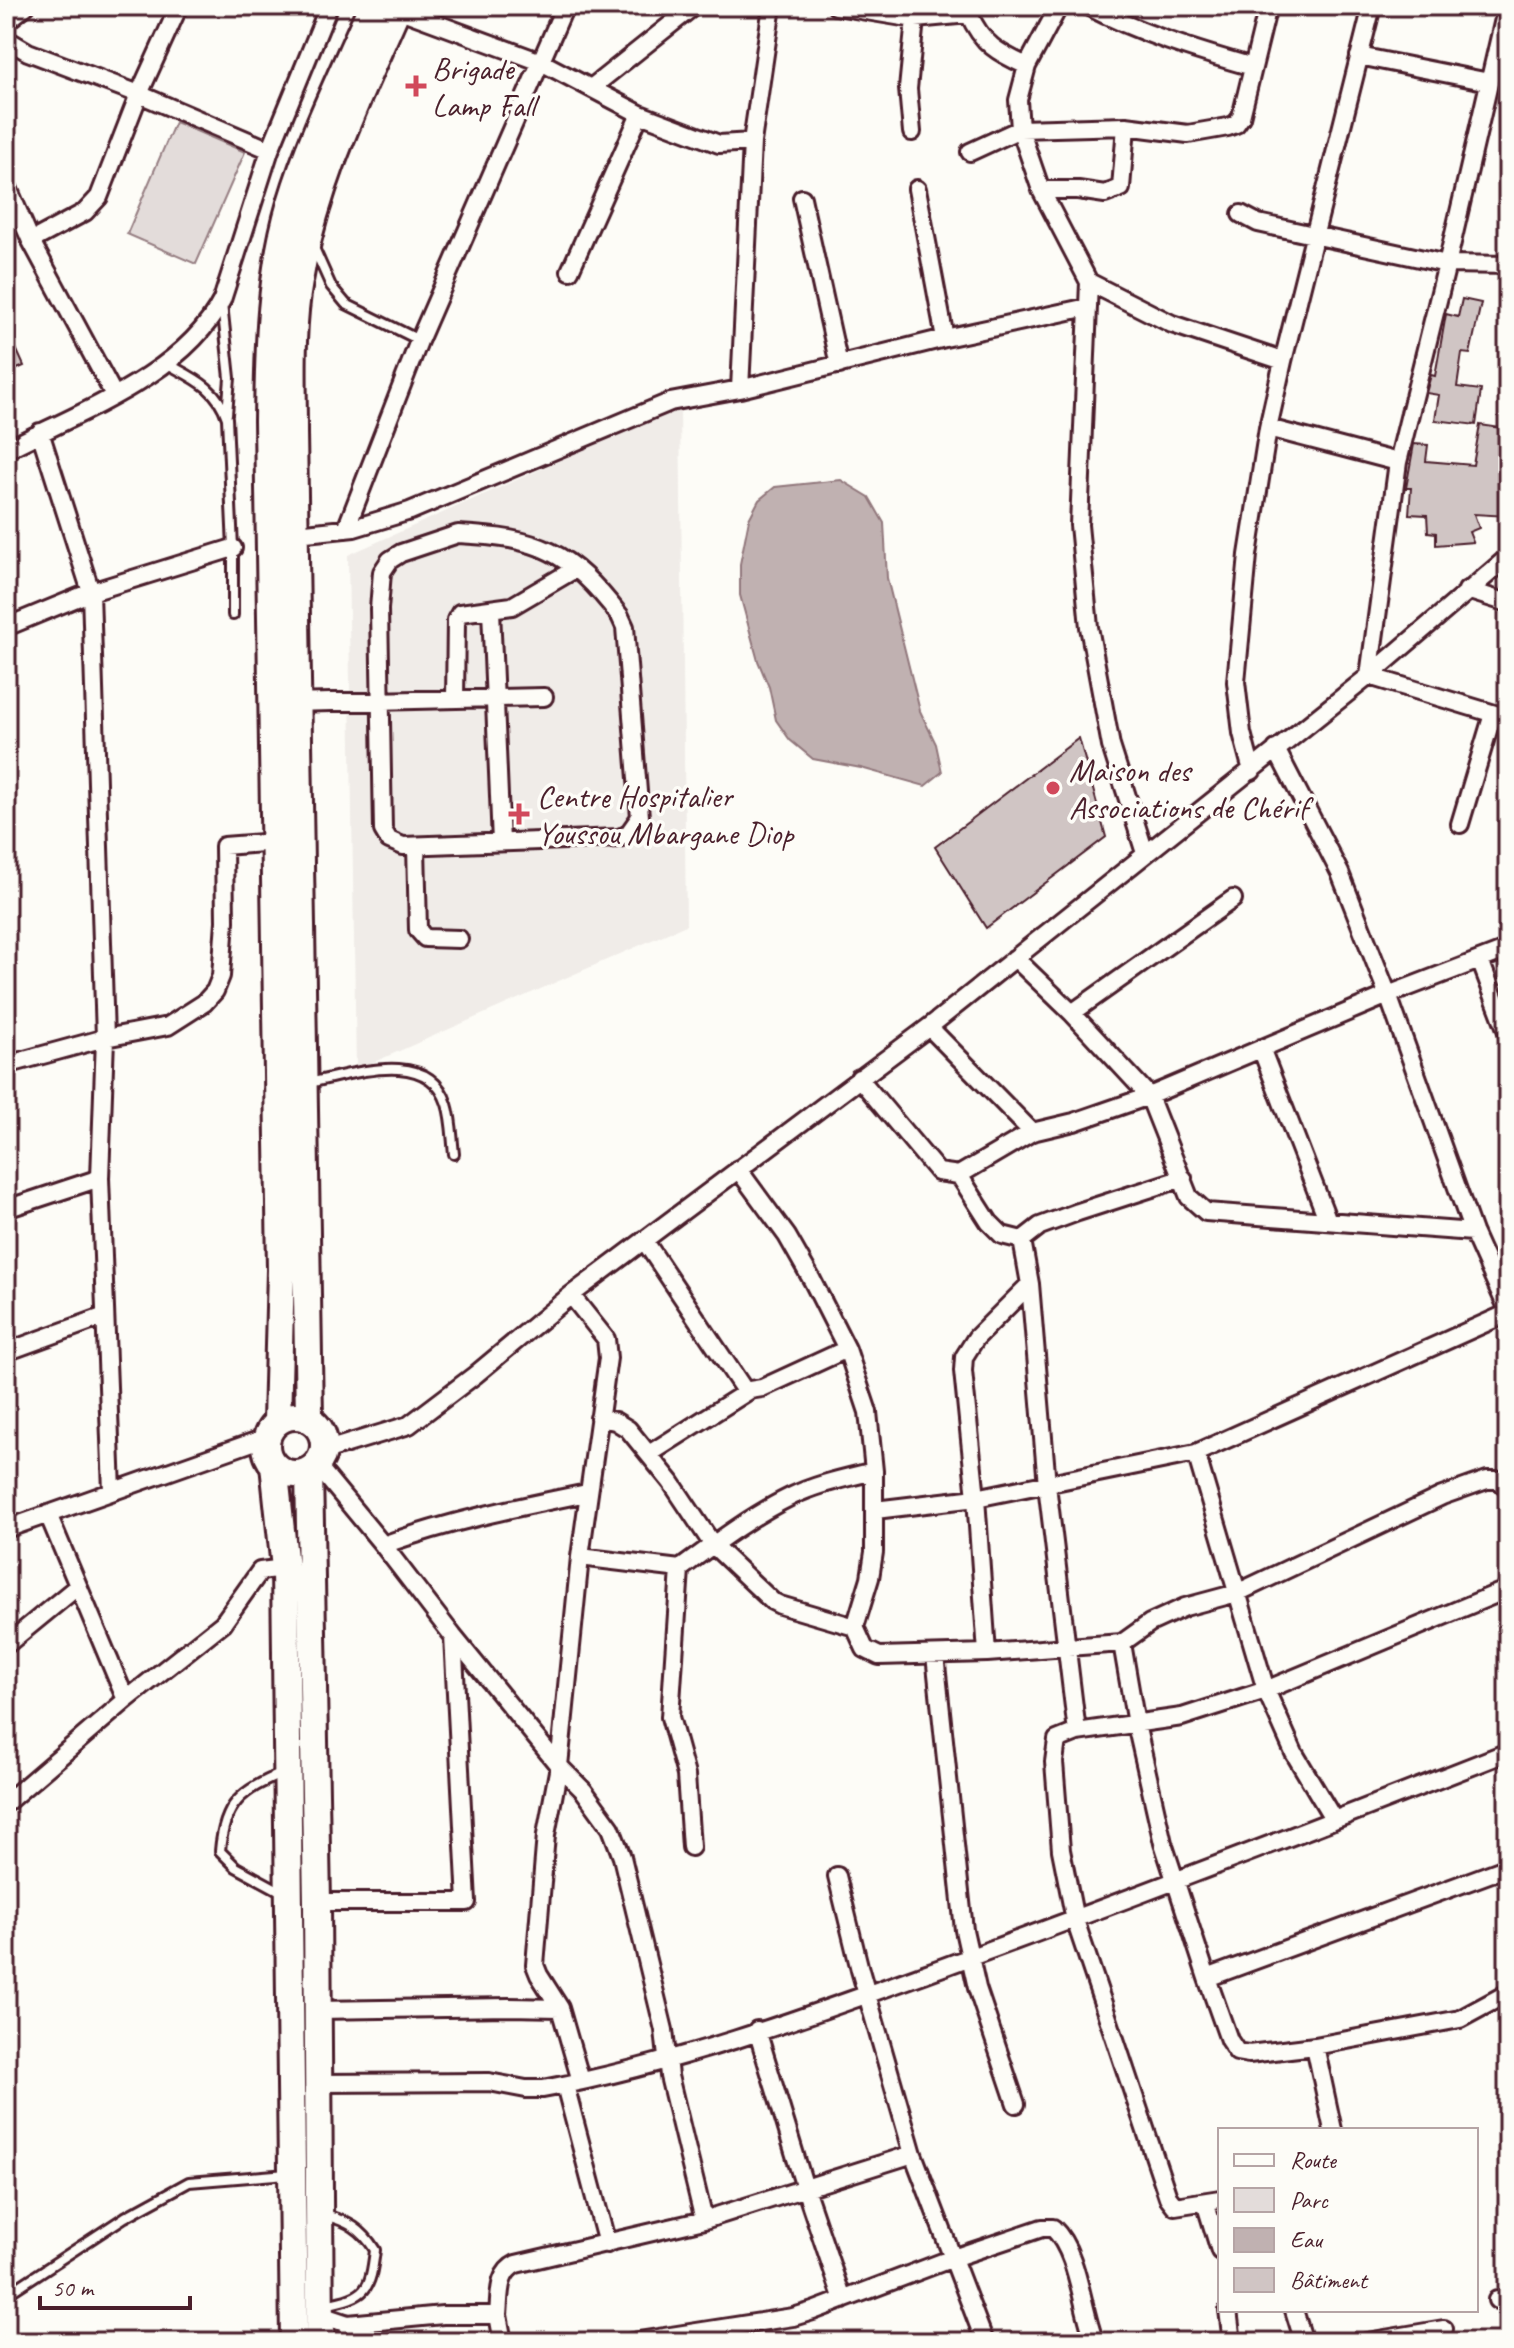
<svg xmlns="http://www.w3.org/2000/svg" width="1514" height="2348" font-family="Caveat,sans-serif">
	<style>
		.built { fill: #f0ece8 }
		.green { fill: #e3dcda; stroke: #967e82; stroke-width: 2 }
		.water { fill: #c0b1b1; stroke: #91777b; stroke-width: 2 }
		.building { fill: #d0c5c4; stroke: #4a1f2b; stroke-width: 2 }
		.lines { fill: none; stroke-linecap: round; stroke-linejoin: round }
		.lane-casing { stroke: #4a1f2b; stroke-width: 14 }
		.street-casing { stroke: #4a1f2b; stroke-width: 22 }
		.primary-casing { stroke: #4a1f2b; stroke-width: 32 }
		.lane { stroke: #fdfcf7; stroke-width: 8 }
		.street { stroke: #fdfcf7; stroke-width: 16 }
		.primary { stroke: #fdfcf7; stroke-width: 26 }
		.poi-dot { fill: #d1495b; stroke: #fdfcf7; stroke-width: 3 }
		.labels { text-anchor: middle; stroke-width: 7; stroke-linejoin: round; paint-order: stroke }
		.poi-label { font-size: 32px; fill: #4a1f2b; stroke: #fdfcf7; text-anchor: start }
	</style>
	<rect width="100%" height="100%" fill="#fdfcf7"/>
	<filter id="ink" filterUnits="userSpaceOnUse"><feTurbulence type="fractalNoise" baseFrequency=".0125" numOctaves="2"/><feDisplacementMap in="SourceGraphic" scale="16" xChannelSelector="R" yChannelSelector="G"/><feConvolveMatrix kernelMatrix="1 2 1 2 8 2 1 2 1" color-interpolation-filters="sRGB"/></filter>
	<g filter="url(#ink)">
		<!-- built -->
		<path class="built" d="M680,407l6,518 -330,145 -8,-515z"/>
		<!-- green -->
		<path class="green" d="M175,122l70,30 -49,112 -69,-30z"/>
		<!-- water -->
		<path class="water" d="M841,480l28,17 15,26 3,55 33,133 16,33 6,28 -17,14 -64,-18 -48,-9 -23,-19 -14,-20 -7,-33 -11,-26 -18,-66v-31l9,-45 10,-19 16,-13z"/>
		<!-- building -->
		<path class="building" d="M1462,299l19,4 -11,51 -8,-1 -5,34 24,3 -5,35 -41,-5 4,-25 -13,-2 5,-18 4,1 11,-62 12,3z
			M6,326l18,40 -18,8z
			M1480,425l21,3 -1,6 8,1v81l-34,-2 5,14 -10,4 4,10 -37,3v-12l-8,-1 -1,-17 -18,-1 2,-26h-5l8,-44 14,1 -2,16 47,4z
			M1079,738l27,99 -120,91 -51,-81z"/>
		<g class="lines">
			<!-- lane casing -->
			<g class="lane-casing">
				<path id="lane" d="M314,248l17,38 15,18 73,36
					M222,304l8,74 -3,36
					M166,363c27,15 51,24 61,55l6,130v67
					M308,1083c43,-8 121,-37 139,21 5,15 5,34 7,50
					M283,1773c-42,18 -59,30 -63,78l16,16 48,26
					M324,2215c24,6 38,14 51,35 -5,42 -8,46 -50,55
					M6,2295l119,-78 64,-35 98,-8"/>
			</g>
			<!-- street casing -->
			<g class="street-casing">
				<path id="street" d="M836,6l79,13 54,-5c13,30 29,39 58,52
					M1059,6l-32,60 -9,34 2,29 21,61 48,92 83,42 111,37
					M1087,6c52,27 109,45 166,61
					M1507,6l-60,258 -49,198 -29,214 139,42
					M397,9l144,53 99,52 79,30 33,-2 20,-136
					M6,22l20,-16
					M6,39l22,13 111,42 131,56
					M1359,56l130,26
					M591,88l103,-82
					M912,132l-4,-43 7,-70
					M970,152l50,-23 106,-3 62,8 40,-7 8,-3 5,-7 27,-111
					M6,183l25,58 83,154
					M917,189l28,149
					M1041,190h37l27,4 16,-6 5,-62
					M802,198l37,167
					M1241,214l17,9 189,41 61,1
					M31,241l54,-29 14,-15 40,-103 40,-88
					M570,271l70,-157
					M1089,282l-10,243 10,102 22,119 34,107
					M740,389l12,-247
					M1268,428l130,34
					M40,432l51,160 14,446 -5,140 12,313
					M6,450c71,-37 178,-75 216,-150l48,-150 59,-144
					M346,529l73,-188 146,-335
					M296,534l58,-6 56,-17 260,-109 70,-13 205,-51 143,-31
					M458,534c81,4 111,16 162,82l5,11 15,190 -12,17 -9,4 -216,8 -14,-6 -6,-10 -4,-221 3,-37 8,-12 11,-7z
					M1467,590l41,13
					M491,610l10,232
					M6,627l85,-35 142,-44
					M455,699l1,-79 4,-7 52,-7 63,-37
					M290,703l254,-6
					M1276,749l64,124 48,122 85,237 35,78
					M1252,771l-10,-38 -6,-51 12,-127 20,-127 15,-67 89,-355
					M1460,824l33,-110
					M416,846l2,84 7,8 34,1
					M1015,958l57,55 77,83 40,101 17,15 267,20
					M1480,960l28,74
					M1072,1013l161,-114
					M929,1027l103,105
					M1261,1048l67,173
					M6,1065l99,-27 63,-12 36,-23 11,-12 6,-15 4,-55 -1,-75 52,-4
					M859,1078l79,94 21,3 73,-43 42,-10 75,-26 239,-101 120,-46
					M738,1169l49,67 25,44 35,69 21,63 6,59v81l-4,26 -15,49 10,22 14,7 108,-3 135,-10 28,-20 35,-16 52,-14 205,-97 45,-16h13l8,10
					M959,1175l30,47 13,13 20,5
					M6,1209l94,-31
					M644,1240l99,148 7,2 12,-2 85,-39
					M571,1295l35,44 2,19 -28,199 -21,209 -13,69 -11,130 4,10 21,33 21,73
					M6,1352l99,-36
					M599,1418l16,3 13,8 43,53 42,63 59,56 8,4 75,22
					M324,1451l85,-26 66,-50 96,-80 358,-268 440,-351 139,-119
					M1196,1453l70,237 28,63 40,67
					M649,1454l101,-64
					M317,1465l66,80 70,91 106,130 25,25 27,37 11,29 42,173 5,46 35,144
					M875,1510l101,-12 220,-45 312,-140
					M48,1514l78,186
					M6,1529l261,-92
					M383,1545c67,-24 135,-38 204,-52
					M580,1557l100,12c34,-25 71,-53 110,-72 26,-13 56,-19 84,-26
					M680,1569l-10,148 16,58 5,72
					M1122,1643l14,81 27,119 44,135 22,62 8,12 12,2 66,-8 145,-27 48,-26
					M6,1645l72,-59
					M987,1653l-11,-155 -13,-127 1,-14 12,-19 54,-54
					M935,1655l29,275 13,58 39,116
					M1077,1732l-30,-247 -17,-201 -8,-44 18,-14 38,-14 105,-34
					M6,1803l120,-103 97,-77 37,-52 25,-3
					M837,1876l23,94 53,184 72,188
					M317,1902h150l-14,-266
					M1207,1978l301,-111
					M317,2010l192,-3 51,1
					M757,2030l48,158 38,112
					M1315,2046l18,84
					M318,2083l171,-1 37,7h17c146,-27 289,-82 428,-132 180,-66 359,-135 537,-205
					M565,2085l42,159
					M1220,2199l-45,7 -7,-9 -93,-277 -14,-70 -7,-88 3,-22 20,-8 105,-15 84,-27 242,-101
					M1205,2202l15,49
					M1497,2300l11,-2
					M1228,2310l4,32
					M1294,2310l10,32
					M321,2315l27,9 95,-9h55l5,27
					M498,2315c2,-19 -1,-42 18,-51l188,-44 209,-66
					M347,2342l1,-18
					M632,2342l161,-25 20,-6 140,-53 89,-30h11c26,25 28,80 42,114
					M1367,2342l77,-13"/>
			</g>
			<!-- primary casing -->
			<g class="primary-casing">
				<path id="primary" d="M266 1445a29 29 0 1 1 58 0a29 29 0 1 1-58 0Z
					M309,1418l-16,-985c0,-51 -3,-102 6,-152 16,-98 60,-185 99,-275
					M277,1421l4,-151 -13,-849c1,-73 2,-147 23,-218 20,-67 53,-132 81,-197
					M274,1465l11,103 9,774
					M309,1471l8,431 3,440"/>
			</g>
			<!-- lane -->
			<use href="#lane" class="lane"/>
			<!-- street -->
			<use href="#street" class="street"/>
			<!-- primary -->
			<use href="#primary" class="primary"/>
		</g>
	</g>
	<!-- markers -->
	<g class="poi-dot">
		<path d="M412 74h8v8h8v8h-8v8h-8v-8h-8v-8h8z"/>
		<circle cx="1053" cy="788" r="8"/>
		<path d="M515 802h8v8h8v8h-8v8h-8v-8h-8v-8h8z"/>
	</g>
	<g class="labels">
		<!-- poi labels -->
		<g class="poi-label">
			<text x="432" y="79">Brigade<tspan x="432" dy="37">Lamp Fall</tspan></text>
			<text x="1069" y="781">Maison des<tspan x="1069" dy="37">Associations de Chérif</tspan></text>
			<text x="537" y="807">Centre Hospitalier<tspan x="537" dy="37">Youssou Mbargane Diop</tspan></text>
		</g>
	</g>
	<!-- margin -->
	<rect width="1514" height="2348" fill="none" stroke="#fdfcf7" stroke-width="32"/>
	<rect x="16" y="16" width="1482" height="2316" fill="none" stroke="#4a1f2b" stroke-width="3" filter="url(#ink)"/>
	<!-- legend -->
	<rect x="1218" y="2128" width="260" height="184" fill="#fdfcf7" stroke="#b5a4a5" stroke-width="2"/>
	<rect x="1234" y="2154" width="40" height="12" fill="#fdfcf7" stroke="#b5a4a5" stroke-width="2"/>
	<text x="1290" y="2168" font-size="24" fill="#4a1f2b">Route</text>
	<rect x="1234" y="2188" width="40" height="24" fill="#e3dcda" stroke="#b5a4a5" stroke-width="2"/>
	<text x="1290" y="2208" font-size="24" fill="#4a1f2b">Parc</text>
	<rect x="1234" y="2228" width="40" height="24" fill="#c0b1b1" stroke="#b5a4a5" stroke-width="2"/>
	<text x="1290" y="2248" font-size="24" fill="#4a1f2b">Eau</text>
	<rect x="1234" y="2268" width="40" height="24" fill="#d0c5c4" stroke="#b5a4a5" stroke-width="2"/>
	<text x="1290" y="2288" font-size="24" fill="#4a1f2b">Bâtiment</text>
	<!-- scale -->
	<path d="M40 2296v12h150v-12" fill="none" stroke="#4a1f2b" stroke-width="4"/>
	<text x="52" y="2296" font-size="24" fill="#4a1f2b" stroke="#fdfcf7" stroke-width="6" paint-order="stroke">50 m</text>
</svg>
